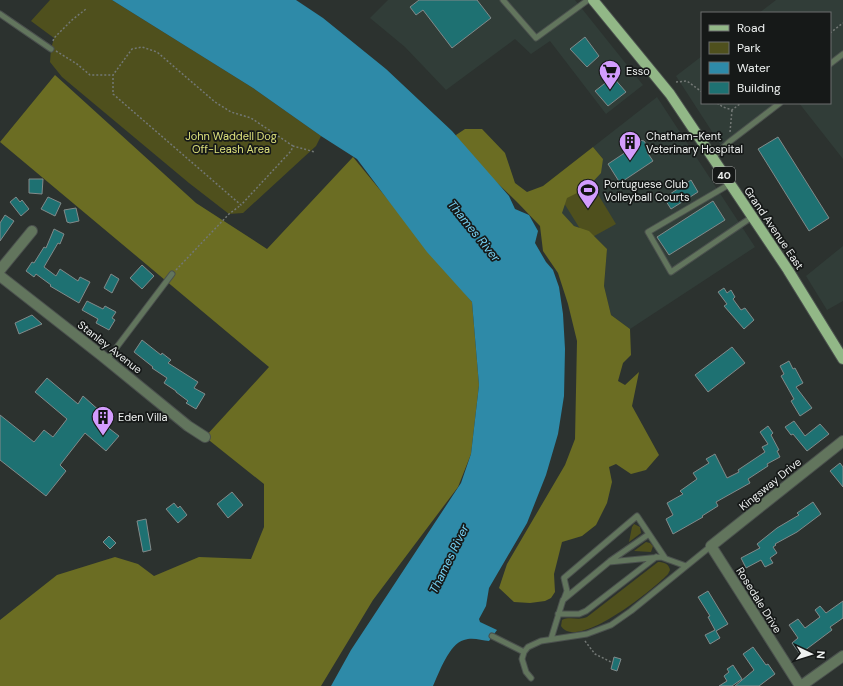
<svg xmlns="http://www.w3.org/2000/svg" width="843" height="686" font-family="'DM Sans',sans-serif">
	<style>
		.built { fill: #313d38 }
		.green { fill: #4f501d }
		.forest { fill: #6b6d23 }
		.water { fill: #2e8aa8 }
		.building { fill: #1e7172; stroke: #828a8a }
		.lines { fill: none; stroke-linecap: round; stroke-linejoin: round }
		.service-casing { stroke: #4b514e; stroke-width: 7 }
		.minor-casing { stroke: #4b514e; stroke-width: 12 }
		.primary-casing { stroke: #4b514e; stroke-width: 12 }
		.path { stroke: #737875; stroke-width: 1.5; stroke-dasharray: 2 2; stroke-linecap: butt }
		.service { stroke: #62755d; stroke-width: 5 }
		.minor { stroke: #62755d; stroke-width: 10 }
		.primary { stroke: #92b887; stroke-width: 10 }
		.labels { text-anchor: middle; stroke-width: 3.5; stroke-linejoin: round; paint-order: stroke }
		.shield { fill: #161918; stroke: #adb0af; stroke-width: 1 }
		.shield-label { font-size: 10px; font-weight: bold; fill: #eef1f0 }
		.poi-label { font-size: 11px; fill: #eef1f0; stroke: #161918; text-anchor: start }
		.park-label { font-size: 11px; fill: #dde17c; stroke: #161918 }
		.street-label { font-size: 11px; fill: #eef1f0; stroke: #161918 }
		.water-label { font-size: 12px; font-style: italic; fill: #75d1f3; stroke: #161918 }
	</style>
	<rect width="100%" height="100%" fill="#2c322f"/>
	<!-- built -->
	<path class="built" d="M388,0h187l68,85 -37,29 -56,-73 -19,13 -16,-15 -69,51 -41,-43 -35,-29z
		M776,0h67v159l-44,-56h31v-90h-71z
		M702,56v47h77l-57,44 -46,-71z
		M657,97l98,150 -125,82 -19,-14 -7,-29 3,-37 -18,-18 -15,-5 -13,-13 6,-15 36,-39 -10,-12z
		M843,246v55l-16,9 -21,-34z"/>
	<!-- green -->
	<path class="green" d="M50,0h62l141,88 68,48 -5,10 -73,67 -14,1 -40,-31 -127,-106 -12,-15 1,-13 3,-11 -23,-17z
		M588,178l28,46 -29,16 -28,-45z
		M634,524l6,3 1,6 -12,9 3,-15z
		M646,542l4,1 3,3 -2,6 -17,-1z
		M658,562c6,0 11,2 12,8l-2,4c-13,14 -91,78 -107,52l1,-6c8,-4 17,1 25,-3z"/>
	<!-- forest -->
	<path class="forest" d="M55,75l141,128 71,46 86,-92 119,145 7,83 -8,69 -13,33 -85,113 -52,86h-321v-66l57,-45 58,-18 23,7 16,12 45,-19 52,2 13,-32v-43l-59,-47 64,-70 -269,-225z
		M465,129h17l23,24 10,30 12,9 16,-6 50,-39 10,12 -2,14 -14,15 -20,10 -5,15 12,13 15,5 18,18 -3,37 7,29 19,14 1,26 -8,8 -5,18 7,4 14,-13 -7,34 27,49 -13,15 -15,4 -15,-10 -7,3 3,15 -5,21 -11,22 -14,11 -20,6 -8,32 1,18 -4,6 -6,3 -15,2 -16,-1 -15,-14 8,-24 58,-99 10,-26 2,-98 -9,-37 -10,-31 -15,-22 -3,-25 -22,-23 -60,-58 -2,-10z"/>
	<!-- water -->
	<path class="water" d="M112,0h184l27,18 63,51 66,62 57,65 6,13 14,6 9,16 -3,12 11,19 7,8 6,17 4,27 2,35 -1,47 -6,38 -12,41 -19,48 -38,65 -3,18 -7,13 1,3 17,8 -8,11c-8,-1 -17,-4 -25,-1 -15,4 -25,33 -31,46h-102l20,-36 110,-167 10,-29 8,-69 -7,-83 -45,-50 -70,-93 -36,-23 -68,-48z"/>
	<!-- building -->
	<path class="building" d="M419,0h58l14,18 -39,30 -29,-38 -7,5 -6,-8z
		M585,37l14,19 -12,11 -17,-18z
		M613,77l13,15 -18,14 -13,-15z
		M778,137l51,81 -20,13 -51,-82z
		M639,140l5,1 6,9 -3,2 6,9 -33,22 -12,-19 24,-16 -1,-2z
		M29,179h14l-1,15 -13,-1z
		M691,180l7,12 -27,17 -7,-11z
		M16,197l4,5 2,-2 7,9 -8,7 -11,-14z
		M48,197l13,6 -6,13 -14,-7z
		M713,201l12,19 -56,35 -12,-18z
		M76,208l3,13 -9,2 -3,-1 -3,-12z
		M5,215l9,6 -14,20v-18z
		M54,229l10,5 -4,10 -2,-1 -14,24 12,9 4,-7 18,12 2,-4 10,5 -11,21 -29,-17 1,-1 -15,-11 -2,3 -8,-6 6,-9 2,1 10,-16 2,1z
		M142,265l12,11 -12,13 -12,-11z
		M111,274l8,5 -7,14 -8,-5z
		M724,288l3,5 4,-3 4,7 -2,2 8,11 4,-2 9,12 -10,9 -20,-23 3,-2 -9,-12z
		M87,301l16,8 2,-3 11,6 -4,6 3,2 -6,10 -13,-7 2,-4 -16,-9z
		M32,315l10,9 -23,10 -4,-11z
		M142,340l19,15 1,-2 9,7 -3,3 30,19 -4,6 11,6 -9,15 -10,-6 2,-2 -12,-9v-1l-12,-8 3,-5 -15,-10 1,-1 -19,-15z
		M732,347l13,16 -37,29 -13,-17z
		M789,361l4,8 2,-1 8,15 -7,4 16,21 -12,8 -9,-15 3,-2 -13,-23 3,-2 -4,-8z
		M47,378l31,26 5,-8 19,17 -5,6 22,17 -13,15 -21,-18 -25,32 6,6 -20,25 -46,-36v-45l34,27 10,-12 9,7 14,-18 -32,-27z
		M794,421l11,15 15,-12 9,10 -22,17 -14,-17 -2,1 -6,-8z
		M768,426l5,7 -2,2 8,15 -2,1 3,6 -13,7 1,2 -20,13 2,4 -34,19 2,4 -16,10 1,1 -30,17 -7,-15 7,-4 -6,-12 16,-9 -3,-3 17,-12 -4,-6 16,-10 -3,-4 9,-5 12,24 12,-6 -1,-2 27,-18 -3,-5 6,-3 -8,-12z
		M840,463l3,4v20l-13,-16z
		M232,492l11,13 -15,13 -11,-14z
		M813,502l8,12 -24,18 -22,12 1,1 -3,2 4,6 -7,5 3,5 -8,4 -4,-7 -15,8 -5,-10 19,-10 -3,-4 20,-16 22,-13 -2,-2z
		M174,503l4,5 2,-2 7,9 -9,8 -12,-14z
		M146,519l5,31 -8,2 -6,-31z
		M109,536l7,7 -6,6 -7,-7z
		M708,591l20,33 -12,7 4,7 -10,6 -5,-9 10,-5 -7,-13 2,-1 -12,-19z
		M843,601v17l-13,9 2,3 -32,24 -8,-11 6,-5 -9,-13 9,-6 7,9 15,-11 -5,-7 5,-4 6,7z
		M753,647l13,18 2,-1 7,10 -16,12h-24l19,-16 -11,-16z
		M614,657l7,2 -4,12 -6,-2z
		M733,665l9,14 -10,7h-13l8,-5 -3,-5 5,-4 -2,-3z"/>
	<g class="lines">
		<!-- service casing -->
		<g class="service-casing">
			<path id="service" d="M503,0l33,38 52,-38
				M0,14l51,35
				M830,64l13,-10
				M713,157l16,-15 51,-39
				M730,184l-82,48 23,40 81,-55
				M107,360l65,-86
				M610,561l39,-27
				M564,599l3,-8 -3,-13 73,-62 28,42
				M558,614h21l7,-3 70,-54
				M492,636l32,16
				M551,639l12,-39 46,-38 52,-5 25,9
				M531,678l-5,-6 -4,-13 2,-7 4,-5 13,-6 46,-7 24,-9 20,-14 80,-65"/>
		</g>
		<!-- minor casing -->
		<g class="minor-casing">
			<path id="minor" d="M0,270l32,-39
				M0,276l101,79 87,71 17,11
				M800,686l-89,-140 132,-105
				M801,686l42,-30"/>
		</g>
		<!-- primary casing -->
		<g class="primary-casing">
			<path id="primary" d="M593,0l77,94 118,176 55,89"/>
		</g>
		<!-- path -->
		<path class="path" d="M830,33l13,-10
			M53,41l1,-3 18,-18 14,-11
			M56,51l21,13 13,11h23
			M676,82l11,-1 15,11
			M717,103l6,4 9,3 9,-7
			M730,132l2,-22
			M293,146l-42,-28 -20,-6 -16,-10 -58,-50 -15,-5 -10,2 -19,26v19l128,111 50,-54 2,-5 22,6
			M176,270l53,-56 12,-9
			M585,641l10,13 16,8"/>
		<!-- service -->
		<use href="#service" class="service"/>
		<!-- minor -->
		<use href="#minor" class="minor"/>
		<!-- primary -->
		<use href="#primary" class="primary"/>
	</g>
	<!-- icons -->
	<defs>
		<g id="supermarket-pin" transform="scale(1.15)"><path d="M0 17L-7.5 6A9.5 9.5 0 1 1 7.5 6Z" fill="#d39cfd" stroke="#161918"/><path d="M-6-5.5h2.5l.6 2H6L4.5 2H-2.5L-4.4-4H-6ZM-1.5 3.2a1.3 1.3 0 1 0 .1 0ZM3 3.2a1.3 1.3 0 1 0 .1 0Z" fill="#111"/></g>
		<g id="building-pin" transform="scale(1.15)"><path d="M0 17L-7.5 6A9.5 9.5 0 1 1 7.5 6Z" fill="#d39cfd" stroke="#161918"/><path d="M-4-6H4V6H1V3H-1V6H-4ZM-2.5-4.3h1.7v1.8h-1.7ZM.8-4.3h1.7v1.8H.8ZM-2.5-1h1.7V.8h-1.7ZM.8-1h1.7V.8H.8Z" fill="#111"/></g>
		<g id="stadium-pin" transform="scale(1.15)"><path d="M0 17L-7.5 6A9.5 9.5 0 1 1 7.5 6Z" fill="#d39cfd" stroke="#161918"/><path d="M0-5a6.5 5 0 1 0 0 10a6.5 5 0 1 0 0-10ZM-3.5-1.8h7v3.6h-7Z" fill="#111"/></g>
	</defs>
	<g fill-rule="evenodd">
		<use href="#supermarket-pin" x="610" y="71"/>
		<use href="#building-pin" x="630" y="142"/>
		<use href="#stadium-pin" x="588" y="190"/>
		<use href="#building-pin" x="103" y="417"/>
	</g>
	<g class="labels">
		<!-- shield labels -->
		<rect class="shield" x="713" y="167" width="22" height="16" rx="3"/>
		<g class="shield-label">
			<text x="724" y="179">40</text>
		</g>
		<!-- poi labels -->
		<g class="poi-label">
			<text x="626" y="75">Esso</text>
			<text x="646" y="140">Chatham-Kent<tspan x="646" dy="13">Veterinary Hospital</tspan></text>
			<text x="604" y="188">Portuguese Club<tspan x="604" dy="13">Volleyball Courts</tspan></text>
			<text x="118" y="421">Eden Villa</text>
		</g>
		<!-- park labels -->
		<g class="park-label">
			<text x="231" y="140">John Waddell Dog<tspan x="231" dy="13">Off-Leash Area</tspan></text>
		</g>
		<!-- street labels -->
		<g class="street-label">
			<text transform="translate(774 228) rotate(56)" y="4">Grand Avenue East</text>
			<text transform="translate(110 347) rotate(38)" y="4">Stanley Avenue</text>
			<text transform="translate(770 484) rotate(-39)" y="4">Kingsway Drive</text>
			<text transform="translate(759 600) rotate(58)" y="4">Rosedale Drive</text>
		</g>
		<!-- water labels -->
		<g class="water-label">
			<text transform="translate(474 231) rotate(51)" y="4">Thames River</text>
			<text transform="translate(449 559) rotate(-64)" y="4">Thames River</text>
		</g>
	</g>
	<!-- legend -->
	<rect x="701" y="12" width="130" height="92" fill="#161918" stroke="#6c6f6e"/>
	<rect x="709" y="25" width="20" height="6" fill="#92b887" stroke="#6c6f6e"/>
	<text x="737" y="32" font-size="12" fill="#eef1f0">Road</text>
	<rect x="709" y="42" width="20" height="12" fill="#4f501d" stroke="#6c6f6e"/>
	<text x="737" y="52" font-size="12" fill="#eef1f0">Park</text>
	<rect x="709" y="62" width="20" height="12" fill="#2e8aa8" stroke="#6c6f6e"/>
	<text x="737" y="72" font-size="12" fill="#eef1f0">Water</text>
	<rect x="709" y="82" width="20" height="12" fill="#1e7172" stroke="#6c6f6e"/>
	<text x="737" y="92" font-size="12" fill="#eef1f0">Building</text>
	<!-- north arrow -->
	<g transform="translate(811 654) rotate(94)" stroke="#161918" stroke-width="3" paint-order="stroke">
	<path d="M0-3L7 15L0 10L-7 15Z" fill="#eef1f0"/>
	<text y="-6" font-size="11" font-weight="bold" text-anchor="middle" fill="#eef1f0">N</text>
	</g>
</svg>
